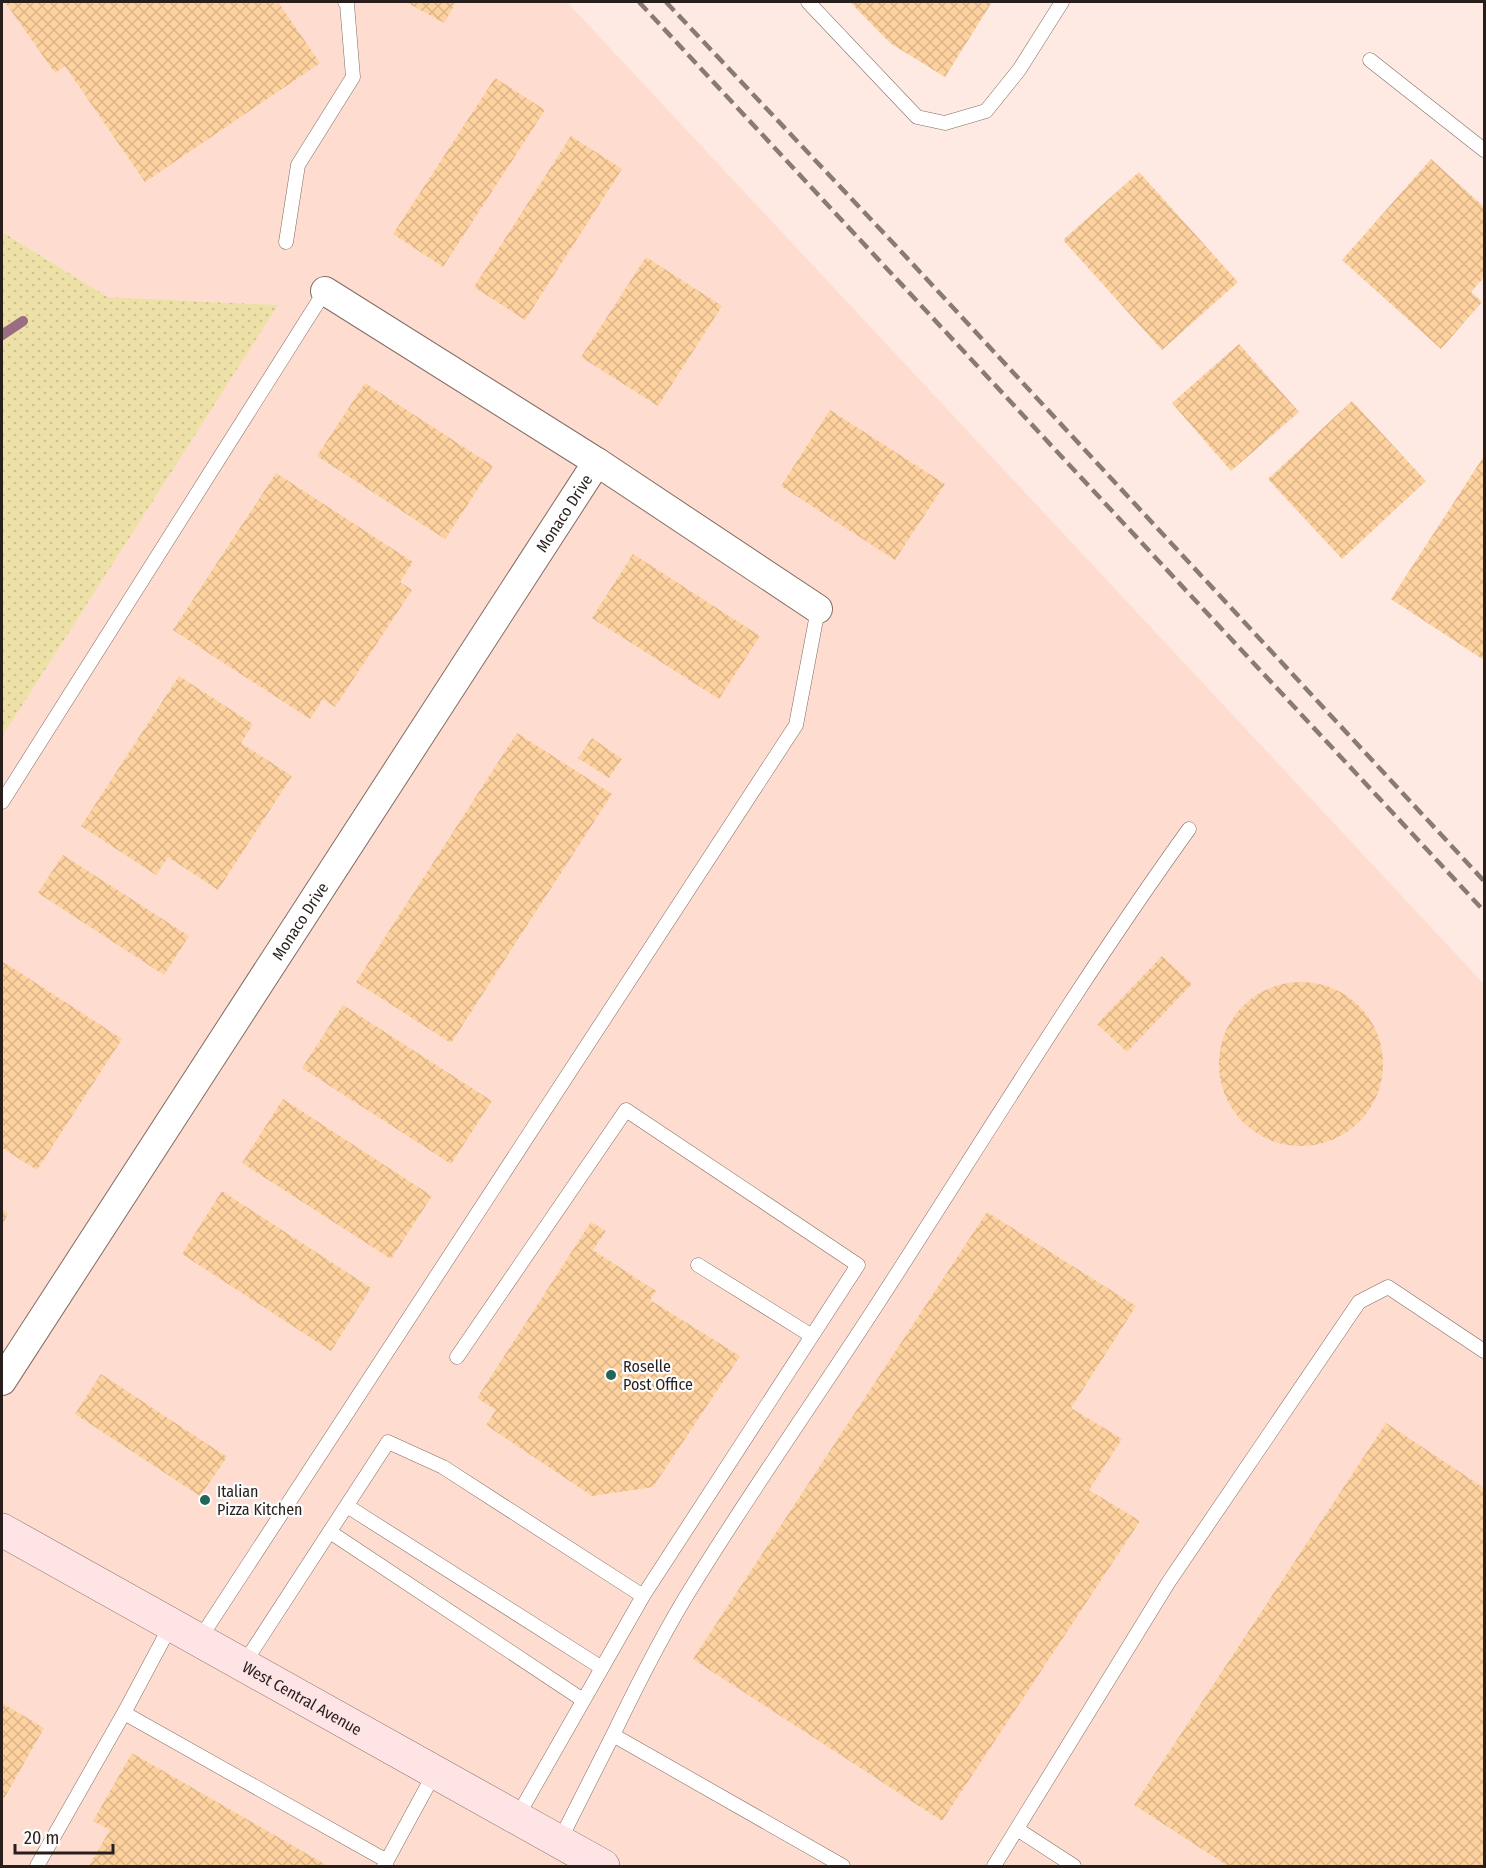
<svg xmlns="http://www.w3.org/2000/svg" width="1486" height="1868" font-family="'Fira Sans Condensed',sans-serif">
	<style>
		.built { fill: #feddd0 }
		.park { fill: url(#park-dots) }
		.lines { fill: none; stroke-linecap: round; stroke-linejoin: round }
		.stream { stroke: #9b6d82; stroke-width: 10 }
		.building { fill: url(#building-cross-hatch) }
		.lane-casing { stroke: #826c63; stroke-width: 15 }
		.street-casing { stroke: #826c63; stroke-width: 30 }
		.secondary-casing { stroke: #826c63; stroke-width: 34 }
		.lane { stroke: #fff; stroke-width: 14 }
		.street { stroke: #fff; stroke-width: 28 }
		.secondary { stroke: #fee4e5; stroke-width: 33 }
		.rail { stroke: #887a74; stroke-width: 4.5; stroke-dasharray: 12 6; stroke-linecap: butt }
		.poi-dot { fill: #216658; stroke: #fcfcfc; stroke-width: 2 }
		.labels { text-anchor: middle; stroke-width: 4.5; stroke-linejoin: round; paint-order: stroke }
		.street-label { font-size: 16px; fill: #281f1c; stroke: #fcfcfc }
		.poi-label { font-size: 16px; fill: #281f1c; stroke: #fcfcfc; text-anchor: start }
	</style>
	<defs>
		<pattern id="park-dots" width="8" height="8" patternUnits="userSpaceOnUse" patternTransform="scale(1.5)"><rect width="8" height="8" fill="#eee1a7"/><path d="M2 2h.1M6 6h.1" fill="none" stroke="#ccc18f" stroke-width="1.8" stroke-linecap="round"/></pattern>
		<pattern id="building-cross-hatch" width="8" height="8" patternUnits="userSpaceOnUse" patternTransform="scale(1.5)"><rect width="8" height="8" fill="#fed29f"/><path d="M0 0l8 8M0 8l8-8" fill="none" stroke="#dab488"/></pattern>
	</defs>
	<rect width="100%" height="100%" fill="#feeae2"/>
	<!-- built -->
	<path class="built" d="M2,2h565l917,982v882h-1482v-1129l275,-432 -169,-8 -106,-65z"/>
	<!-- park -->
	<path class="park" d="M2,232l106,65 170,8 -276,432z"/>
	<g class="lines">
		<!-- stream -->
		<path class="stream" d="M2,335l21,-14"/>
	</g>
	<!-- building -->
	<path class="building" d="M5,2h273l42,61 -175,119 -80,-116 -10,7z
		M406,2h50l-12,21z
		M850,2h142l-47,75 -55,-34z
		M495,78l50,32 -102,157 -50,-33z
		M571,136l51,33 -97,151 -51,-33z
		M1431,159l53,48v70l-13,15 11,10 -41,47 -99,-89z
		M1139,172l99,110 -76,68 -99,-110z
		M646,257l76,49 -64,100 -77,-49z
		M1239,344l60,68 -68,59 -59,-68z
		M365,383l128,83 -48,73 -128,-83z
		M1352,401l74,80 -84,78 -74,-80z
		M830,410l115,74 -50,76 -114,-74z
		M1484,456v204l-93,-61z
		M276,473l137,89 -13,20 12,8 -77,117 -12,-8 -13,20 -137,-89z
		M633,554l127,82 -41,63 -127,-81z
		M179,676l74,48 -12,19 51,33 -74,114 -50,-33 -12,18 -75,-49z
		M517,733l95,61 -161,249 -95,-61z
		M592,738l30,21 -13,19 -31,-20z
		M63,855l126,81 -25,39 -126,-82z
		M1162,956l30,28 -65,68 -30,-28z
		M2,961l120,78 -85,131 -35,-22z
		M1219 1064a82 82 0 1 1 164 0a82 82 0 1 1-164 0Z
		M343,1005l149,96 -41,63 -149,-96z
		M283,1099l149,97 -41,63 -149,-96z
		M222,1191l149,97 -40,63 -149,-97z
		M2,1209l6,5 -6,11z
		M987,1212l149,94 -65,102 51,31 -33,51 51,31 -198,300 -249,-162z
		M591,1222l15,9 -13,19 63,41 -6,9 90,56 -87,131 -61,9 -106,-71 10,-15 -19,-12z
		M101,1374l126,83 -27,39 -125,-82z
		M1386,1423l98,65v378h-256l-94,-61z
		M2,1703l42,25 -42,74z
		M132,1753l196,113h-239l21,-36 -17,-9z"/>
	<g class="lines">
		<!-- lane casing -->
		<g class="lane-casing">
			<path id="lane" d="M808,2l109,115 28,6 41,-12 33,-41 43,-68
				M1370,60l114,90
				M286,242l12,-77 55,-88 -6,-73 -2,-2
				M2,802l323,-511
				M698,1265l114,71
				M457,1357l169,-247 232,155 -215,331 -126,221
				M347,1506l255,162
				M330,1532l253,168
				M171,1625l-47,88 263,148
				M199,1640l597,-915 22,-116
				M243,1665l145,-223 55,25 200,129
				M1017,1829l57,37
				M559,1842l54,-107
				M37,1866l87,-153
				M384,1866l51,-94
				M843,1866l-230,-131c25,-52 51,-104 82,-153 58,-94 123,-186 183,-279 103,-159 201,-321 311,-474
				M994,1866l174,-283 191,-281 29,-15 96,64"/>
		</g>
		<!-- street casing -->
		<g class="street-casing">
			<g id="street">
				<path d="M325,291l272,171 221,147"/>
				<path id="s1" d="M2,1381l595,-919"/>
			</g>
		</g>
		<!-- secondary casing -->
		<g class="secondary-casing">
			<g id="secondary">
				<path id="s2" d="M2,1530l601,336"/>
			</g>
		</g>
		<!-- lane -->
		<use href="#lane" class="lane"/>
		<!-- street -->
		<use href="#street" class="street"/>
		<!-- secondary -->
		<use href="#secondary" class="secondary"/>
		<!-- rail -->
		<path class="rail" d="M639,2l845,909
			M666,2l230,244 588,635"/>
	</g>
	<!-- markers -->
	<g class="poi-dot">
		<circle cx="611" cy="1375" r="6"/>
		<circle cx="205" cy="1500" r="6"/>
	</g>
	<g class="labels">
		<!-- street labels -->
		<g class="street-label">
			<text dy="6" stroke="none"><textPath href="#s1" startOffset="1034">Monaco Drive</textPath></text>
			<text dy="6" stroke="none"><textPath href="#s1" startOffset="548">Monaco Drive</textPath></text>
			<text dy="6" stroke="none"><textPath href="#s2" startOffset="344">West Central Avenue</textPath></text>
		</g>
		<!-- poi labels -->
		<g class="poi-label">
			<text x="623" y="1372">Roselle<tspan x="623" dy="18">Post Office</tspan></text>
			<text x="217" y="1497">Italian<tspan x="217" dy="18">Pizza Kitchen</tspan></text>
		</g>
	</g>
	<!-- border -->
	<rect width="1486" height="1868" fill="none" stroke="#281f1c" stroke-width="6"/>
	<!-- scale -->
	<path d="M15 1844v9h98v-9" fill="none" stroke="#281f1c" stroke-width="3"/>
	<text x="24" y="1844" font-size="18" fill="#281f1c" stroke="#fcfcfc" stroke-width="4.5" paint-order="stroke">20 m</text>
</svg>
